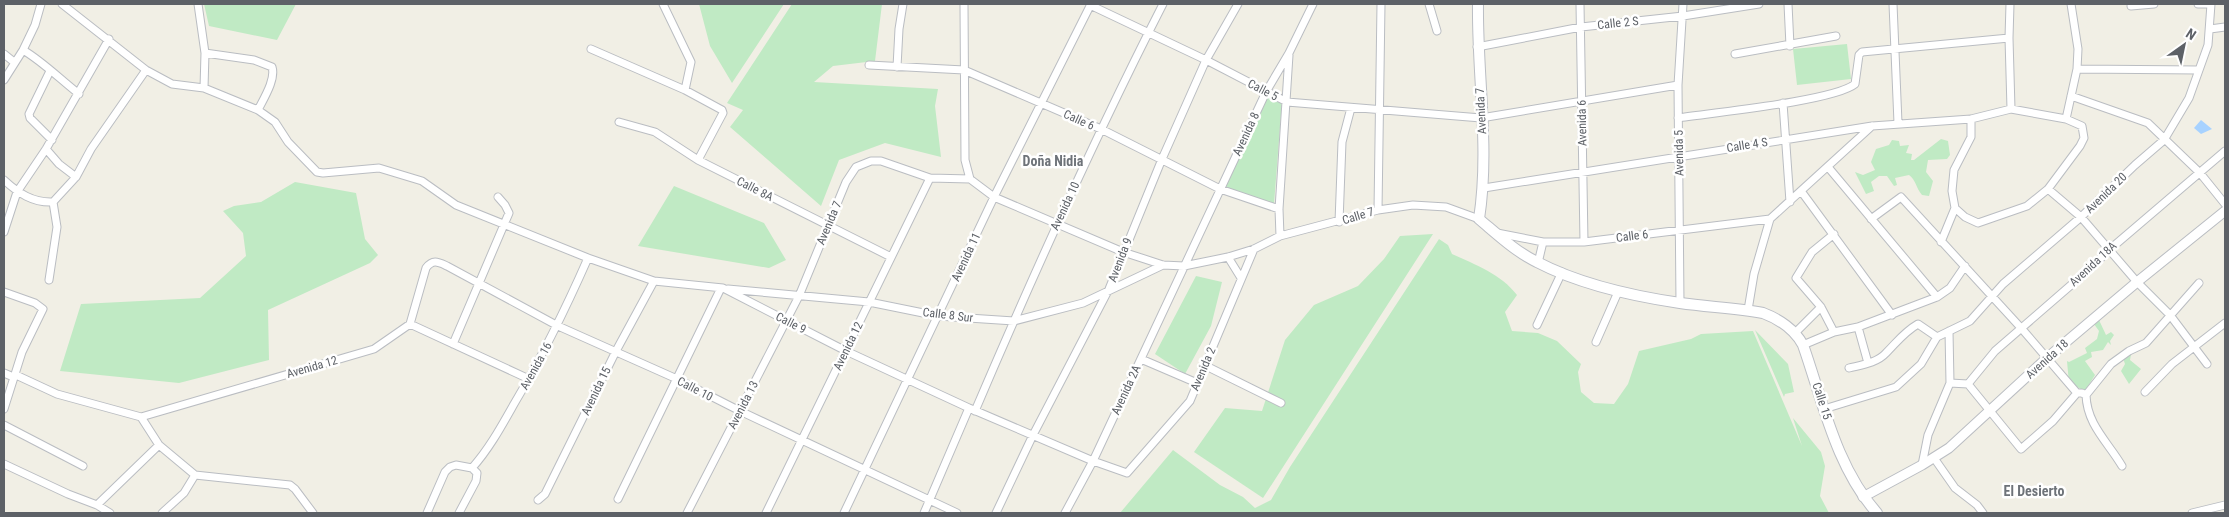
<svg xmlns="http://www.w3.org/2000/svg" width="2229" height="517" font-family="'Roboto Condensed',sans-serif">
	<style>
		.green { fill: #c0eac4 }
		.water { fill: #a7d2ff }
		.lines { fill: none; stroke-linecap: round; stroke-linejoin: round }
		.minor-casing { stroke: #babdc2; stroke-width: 9 }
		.tertiary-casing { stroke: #babdc2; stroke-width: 11 }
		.secondary-casing { stroke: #bbbec4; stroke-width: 12 }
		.minor { stroke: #fff; stroke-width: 7 }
		.tertiary { stroke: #fff; stroke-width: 9 }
		.secondary { stroke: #fff; stroke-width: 10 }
		.labels { text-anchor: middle; stroke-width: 5; stroke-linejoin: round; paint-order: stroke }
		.street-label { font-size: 12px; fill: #5d6167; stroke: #fff }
		.neighbourhood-label { font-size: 14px; font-weight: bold; fill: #6e7379; stroke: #fff }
	</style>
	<rect width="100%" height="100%" fill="#f1efe5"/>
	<!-- green -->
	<path class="green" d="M204,4h92l-19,36 -68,-14z
		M699,4h85l-52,79 -22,-37z
		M792,4h90l-7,57 -42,5 -19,16 124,7 -3,17 6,51 -56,-14 -46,17 -18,46 -91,-79 13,-17 -16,-7z
		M1847,44l4,35 -54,6 -4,-36z
		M1266,94l16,8 -8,102 -51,-17z
		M1941,139l7,2 2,14 -3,4 -19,1 -2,12 7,9 -4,15 -7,-1c-6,-7 -6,-15 -13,-20l-14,3 2,7 -3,1 -7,-10h-8l-8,6 3,9 -8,3 -11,-22 8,3 12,-5 -4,-8 5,-13 13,-4 3,-5 7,1 1,5 9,-1 -3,8 6,1 -1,6h3z
		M295,182l61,11 9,46 13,16 -8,8 -102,47 1,50 -90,23 -119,-12 21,-67 119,-6 46,-42 -3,-23 -20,-22 11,-5 27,-4z
		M674,186l90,37 22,37 -17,8 -131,-22z
		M1433,234l-170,264 -69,-46 31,-44 37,3 23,-71 29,-35 44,-19 26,-27 16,-23z
		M1439,239l9,6 4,9c24,11 49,20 65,41l-12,17 7,19 26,2 19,8 24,23 -3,8 3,20 13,11 20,1 14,-20 11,-33 52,-12 10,-5 52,-3 49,115 -9,-28 28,34 4,14 -5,30 9,17h-709l53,-63 47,35 23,12 12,11 16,-8 19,-33z
		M1196,276l26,6 -11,44 -26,48 -30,-20z
		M2099,320l7,15 5,-3 3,3 -4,6 1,4 -3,-3 -5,8 -12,2 1,5 -7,4 10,14 -10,16 -16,-8 -2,-22 2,1 18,-9 -2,-5 12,-9 2,-8 -5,-7z
		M1755,330l33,34 6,28 -9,2 -1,3z
		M2132,349l-2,11 11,9 -12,15 -8,-13 4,-7 -2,-6z"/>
	<!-- water -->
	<path class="water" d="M2201,120l11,9 -11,5 -7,-6z"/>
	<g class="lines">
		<!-- minor casing -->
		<g class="minor-casing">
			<path id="minor" d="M62,4l84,66 26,14 32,4 54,22 17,12 13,20 29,30 6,1 56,-5 43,13 34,24 132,53 66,23 69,7 123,63 123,57 124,53 34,12 63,-72 64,-152
				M198,4l7,49 -1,35
				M663,4l28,58 -6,28
				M964,4l1,156 5,19
				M1429,4l8,27
				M1580,4l4,238
				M1788,4l2,42
				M1893,4l5,119
				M2010,4l-1,34 2,71
				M2198,4h12
				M1090,5l116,55 81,42 194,16 197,-33
				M2131,6l23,-2
				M2210,29l15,-2
				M1477,47l104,-20 102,-11 76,-12
				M591,49l94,41 37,20 1,3 -25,47
				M23,50c19,11 38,30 56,44
				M205,53l49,7 18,7c4,12 -8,31 -14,43
				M4,54l10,8
				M1735,54l101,-18
				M869,65l95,5 137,59 119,60 59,20
				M897,67l2,-38 4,-25
				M2077,69l122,1
				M50,71l-21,43 1,4 22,22
				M4,80l19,-30 12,-25 6,-21
				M2071,96l77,27 52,50 25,31
				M1783,103l7,99
				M1678,118c33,-5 156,-17 177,-34l4,-29 3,-3 147,-14
				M2066,119l11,-50 1,-20 -7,-45
				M619,122l36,10 43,28 193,97
				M46,149l13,15 17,13
				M1828,167l109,130
				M970,179l24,18 129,55 40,13 21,1 44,-9 26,-8 26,-13 98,-26 35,-5 33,2 33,12
				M4,180c14,13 29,23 49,22
				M1484,188l388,-62 99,-7 40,-10 55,10 16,7 2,12 -4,8 -32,43 -21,17 -49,17 -13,-6 -10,-9
				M2048,189l33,28 56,65 33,33 37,49
				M1801,191l91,124
				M1378,210l3,-206
				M1871,219l30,-22 121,132 55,64h5l4,2c1,30 22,47 36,71
				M1339,222l3,-80 9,-34
				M4,232l13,-40 29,-43 63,-110
				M1497,233l46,9h41l186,-23
				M1834,234l-22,18 -16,26 25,29 13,25
				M1280,236l-1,-27 10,-154
				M1941,242l14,-34 -3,-17 2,-21 17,-33v-18
				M1228,257l13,21
				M1538,263l5,-21
				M49,280l8,-53 -4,-25 23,-25 15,-28 55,-79
				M728,289l141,13 69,14 76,5 69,-18 80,-38
				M4,292l31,11 8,6 -21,43 -18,57
				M1680,303l-2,-218 5,-81
				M1748,310l6,-36 16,-55 102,-93
				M410,324l119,55
				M1537,325l25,-53
				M1858,327l10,36
				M1795,333l26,-26
				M1937,337l33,-16 33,-37 78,-67 54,-52 29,-25 25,-42 19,-53 3,-41
				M1596,342l22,-50
				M453,344l56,-131 -4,-8 -7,-8
				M1803,345l31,-13 24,-5 79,-30 13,-9 15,-22
				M1141,359l56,24
				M1204,365l77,38
				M1849,368c12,-3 28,-5 37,-15 11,-11 18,-21 32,-29l19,13
				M4,373l7,3 5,-1 41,19 84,23 18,28 36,30 95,10 5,4 18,24
				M1950,383l18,1 53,65 32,-28 24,-28
				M1968,384l27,-33 98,-85 16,-16 116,-99
				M2145,392l27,-28 53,-41
				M2086,395l25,-31 18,-13 17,-8 53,-60
				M1824,409l72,-22 25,-23 16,-27
				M975,411c59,-138 120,-274 188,-407
				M141,417l233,-68 36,-25 16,-56c7,-9 12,-6 21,-2l111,60 119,53 63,32 217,102
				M4,425l79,41
				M1934,458l21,30 22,17 6,8
				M4,464l64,30 29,11 13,8
				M1922,465l6,-30 22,-52 -1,-52
				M472,468c17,-19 29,-41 42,-64 28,-47 52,-96 74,-146
				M618,499l103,-211
				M538,500l7,-6 71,-143 38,-70
				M97,505l62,-60
				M162,513l22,-20 11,-18
				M427,513l18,-41 5,-5 6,-2 16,3 5,5 -1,8 -17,32
				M687,513l112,-217 47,-114 10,-15 15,-6h10l49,17 40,1
				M766,513l164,-335
				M844,513l150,-316 97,-193
				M924,513l45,-105
				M996,513l37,-78 76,-146 53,-130 44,-99 32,-56
				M1065,513l28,-52 173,-369 23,-39 24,-49
				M2192,513l33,-8"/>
		</g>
		<!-- tertiary casing -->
		<g class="tertiary-casing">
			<path id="tertiary" d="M1863,497l59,-32 27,-17 98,-90 90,-76 88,-71"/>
		</g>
		<!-- secondary casing -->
		<g class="secondary-casing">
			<path id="secondary" d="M1478,4c-1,71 12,144 1,215 18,15 37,33 58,43 44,23 95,34 143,41 28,4 56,5 83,10 16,6 32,17 40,32 20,57 33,122 74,168"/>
		</g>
		<!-- minor -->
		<use href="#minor" class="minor"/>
		<!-- tertiary -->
		<use href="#tertiary" class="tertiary"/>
		<!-- secondary -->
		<use href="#secondary" class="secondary"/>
	</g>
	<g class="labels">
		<!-- street labels -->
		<g class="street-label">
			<text transform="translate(1618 23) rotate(-6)" y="4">Calle 2 S</text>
			<text transform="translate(1263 90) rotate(27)" y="4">Calle 5</text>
			<text transform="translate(1481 111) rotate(-93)" y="4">Avenida 7</text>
			<text transform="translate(1079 120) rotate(24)" y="4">Calle 6</text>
			<text transform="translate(1582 123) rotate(-91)" y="4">Avenida 6</text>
			<text transform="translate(1246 134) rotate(-65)" y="4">Avenida 8</text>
			<text transform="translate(1747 145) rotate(-9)" y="4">Calle 4 S</text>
			<text transform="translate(1679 153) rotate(-91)" y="4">Avenida 5</text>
			<text transform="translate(755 189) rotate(27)" y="4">Calle 8A</text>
			<text transform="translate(2106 193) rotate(-44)" y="4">Avenida 20</text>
			<text transform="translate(1065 206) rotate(-65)" y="4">Avenida 10</text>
			<text transform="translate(1358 216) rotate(-17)" y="4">Calle 7</text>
			<text transform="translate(829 223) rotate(-67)" y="4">Avenida 7</text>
			<text transform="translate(1632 236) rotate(-7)" y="4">Calle 6</text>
			<text transform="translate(966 257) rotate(-65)" y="4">Avenida 11</text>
			<text transform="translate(1120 260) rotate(-69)" y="4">Avenida 9</text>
			<text transform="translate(2093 264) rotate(-43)" y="4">Avenida 18A</text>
			<text transform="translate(948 315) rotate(7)" y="4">Calle 8 Sur</text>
			<text transform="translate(791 323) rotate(27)" y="4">Calle 9</text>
			<text transform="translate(848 346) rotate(-64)" y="4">Avenida 12</text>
			<text transform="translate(2047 359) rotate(-42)" y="4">Avenida 18</text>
			<text transform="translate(536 366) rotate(-61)" y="4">Avenida 16</text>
			<text transform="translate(312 367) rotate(-16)" y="4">Avenida 12</text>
			<text transform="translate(1203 369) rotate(-67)" y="4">Avenida 2</text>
			<text transform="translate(695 389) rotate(27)" y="4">Calle 10</text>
			<text transform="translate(1126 390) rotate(-65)" y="4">Avenida 2A</text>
			<text transform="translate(596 391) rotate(-64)" y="4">Avenida 15</text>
			<text transform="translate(1822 401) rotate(72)" y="4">Calle 15</text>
			<text transform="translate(743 405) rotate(-63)" y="4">Avenida 13</text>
		</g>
		<!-- neighbourhood labels -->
		<g class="neighbourhood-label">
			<text x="1053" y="166">Doña Nidia</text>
			<text x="2034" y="496">El Desierto</text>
		</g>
	</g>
	<!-- border -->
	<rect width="2229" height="517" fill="none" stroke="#5d6167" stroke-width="10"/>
	<!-- north arrow -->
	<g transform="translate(2184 45) rotate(33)" stroke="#ffffff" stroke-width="4" paint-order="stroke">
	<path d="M0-4L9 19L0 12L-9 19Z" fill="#5d6167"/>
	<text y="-8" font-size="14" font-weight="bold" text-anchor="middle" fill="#5d6167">N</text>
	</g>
</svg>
